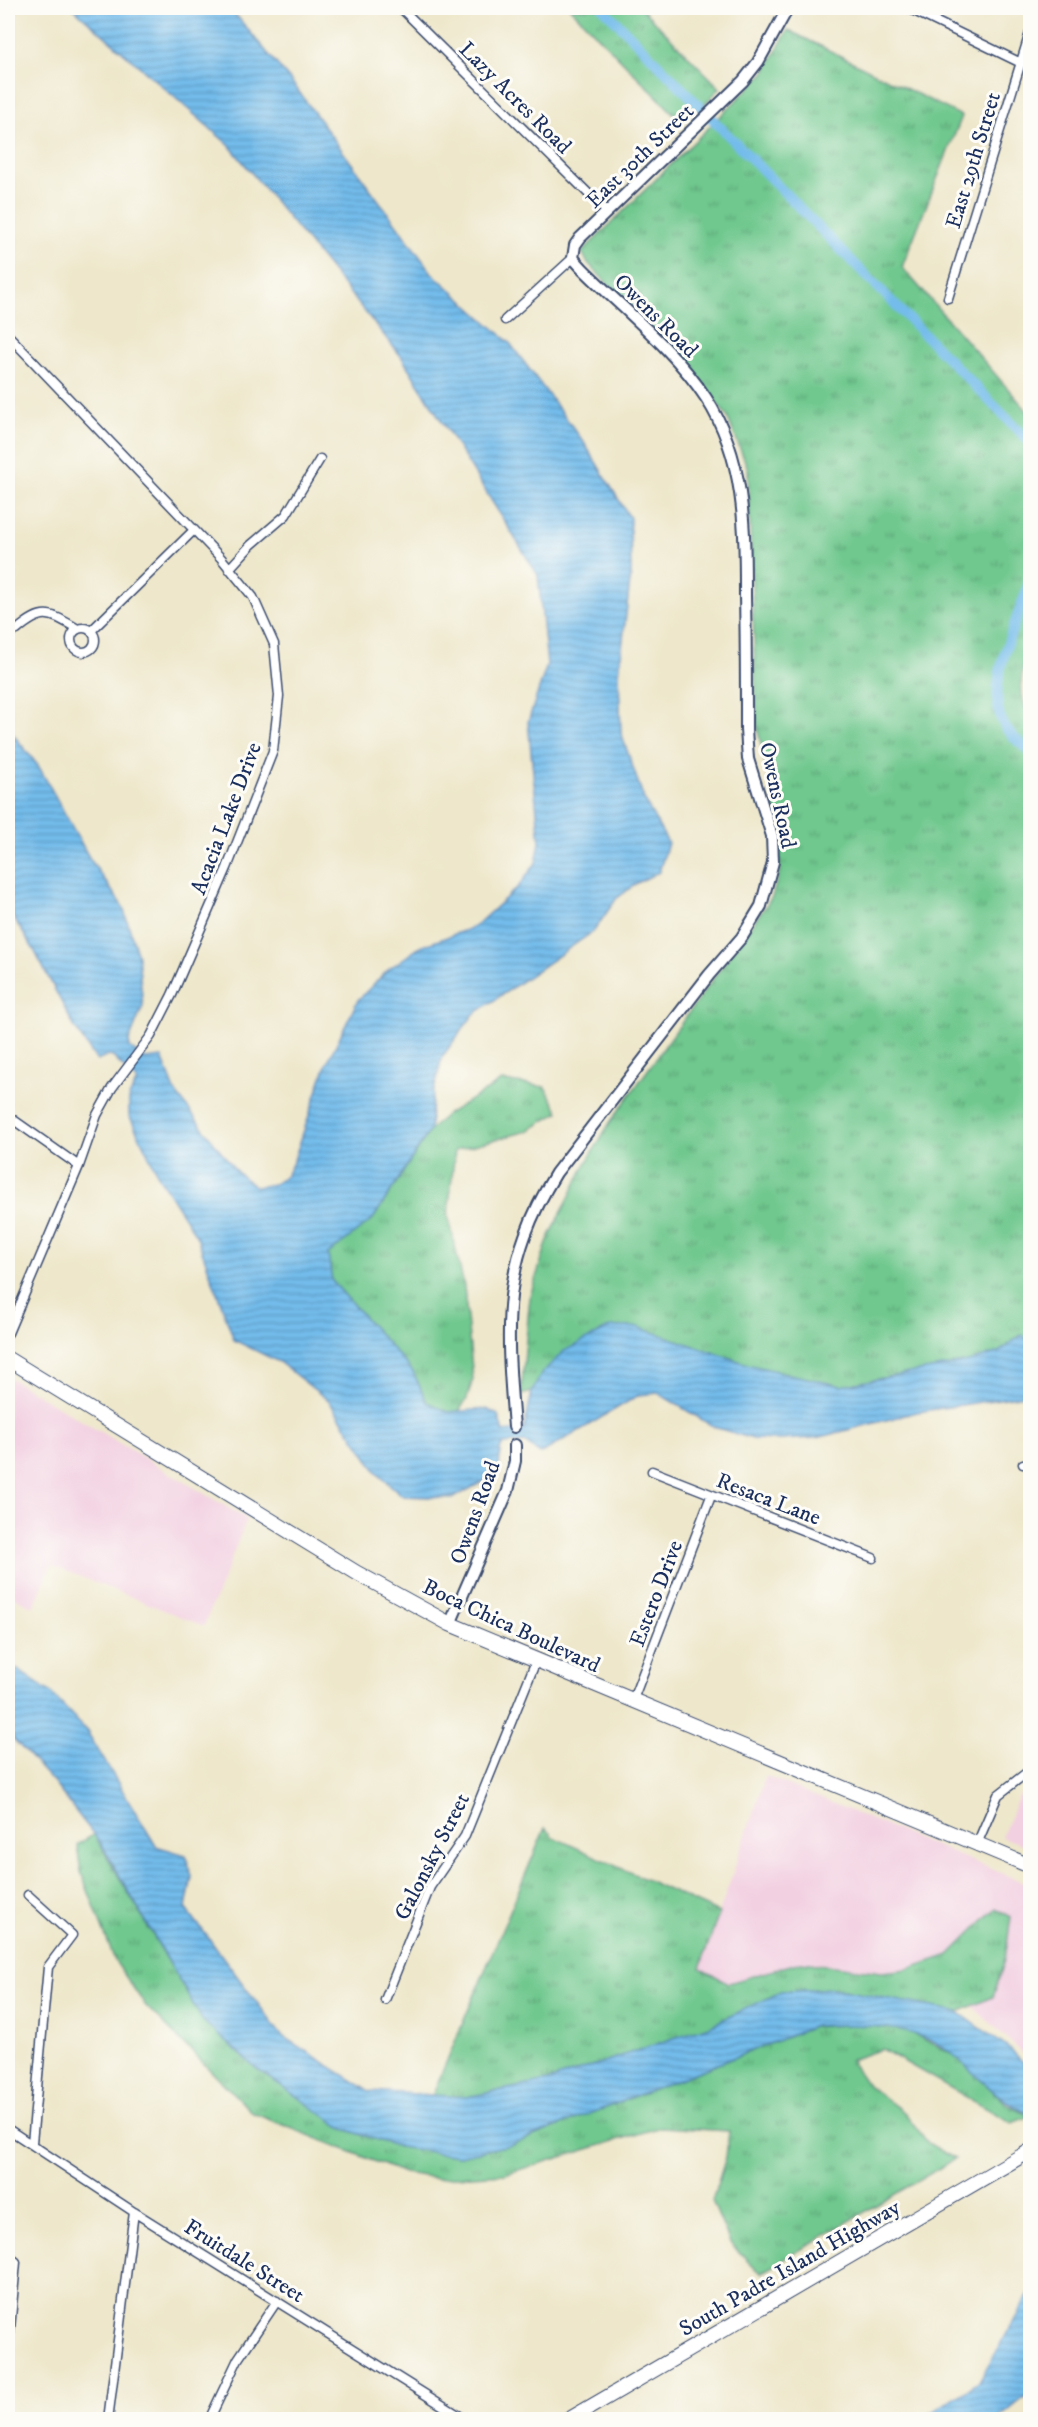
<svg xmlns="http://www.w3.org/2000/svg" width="1038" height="2427" font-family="'IM FELL DW Pica',serif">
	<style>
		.built { fill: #f2cfe1 }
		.grass { fill: url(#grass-tufts); stroke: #467c76; stroke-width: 1.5 }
		.water { fill: url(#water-rules); stroke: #4776a4; stroke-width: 1.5 }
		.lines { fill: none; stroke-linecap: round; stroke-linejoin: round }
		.canal { stroke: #73bceb; stroke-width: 10 }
		.minor-casing { stroke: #3b4b6e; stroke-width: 11 }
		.tertiary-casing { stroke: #3b4b6e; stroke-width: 14 }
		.primary-casing { stroke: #3b4b6e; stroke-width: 16 }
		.minor { stroke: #fff; stroke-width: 8 }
		.tertiary { stroke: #fff; stroke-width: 10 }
		.primary { stroke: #fff; stroke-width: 14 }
		.labels { text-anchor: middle; stroke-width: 6; stroke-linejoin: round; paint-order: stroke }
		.street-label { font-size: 22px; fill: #1b2f5e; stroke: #fdfcf7 }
	</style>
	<defs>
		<pattern id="grass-tufts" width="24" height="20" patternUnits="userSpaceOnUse" patternTransform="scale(1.5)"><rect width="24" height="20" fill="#70c88e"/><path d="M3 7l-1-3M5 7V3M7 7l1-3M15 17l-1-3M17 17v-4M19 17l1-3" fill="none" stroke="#5ba377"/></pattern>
		<pattern id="water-rules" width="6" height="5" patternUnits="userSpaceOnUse" patternTransform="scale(1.5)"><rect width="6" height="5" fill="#73bceb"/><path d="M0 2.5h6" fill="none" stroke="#5e99c2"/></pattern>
	</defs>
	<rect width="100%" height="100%" fill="#fdfcf7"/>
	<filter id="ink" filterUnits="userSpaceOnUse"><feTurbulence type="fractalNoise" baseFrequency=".0167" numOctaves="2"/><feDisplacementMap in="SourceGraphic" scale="12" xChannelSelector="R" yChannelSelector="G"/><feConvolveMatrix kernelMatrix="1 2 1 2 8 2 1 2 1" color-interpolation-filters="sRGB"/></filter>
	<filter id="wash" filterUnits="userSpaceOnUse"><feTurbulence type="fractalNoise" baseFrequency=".008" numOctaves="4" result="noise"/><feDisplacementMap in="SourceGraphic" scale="24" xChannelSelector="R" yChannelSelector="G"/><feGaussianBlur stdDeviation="1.35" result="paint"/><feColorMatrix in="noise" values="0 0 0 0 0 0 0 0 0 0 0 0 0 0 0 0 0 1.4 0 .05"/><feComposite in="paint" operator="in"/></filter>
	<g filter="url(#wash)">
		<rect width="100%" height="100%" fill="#eee7cb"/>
		<!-- built -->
		<path class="built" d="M8,1377l239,142 -43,107 -153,-61 -17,42 -26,-13z
			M766,1776l264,109v175l-64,-60 -180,-29 -49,24 -41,-14z
			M1030,1786v61l-28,-10 16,-39z"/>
		<!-- grass -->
		<path class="grass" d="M570,8h71l79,80 -16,17 -25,14z
			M788,30l174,86 -60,151 128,147v226c-9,33 -14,48 0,80v621l-9,-6 -22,17 -30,10 -128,24 -91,-21 -112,-38 -96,46 -10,19 -11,3 9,-99 18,-56 36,-73 25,-43 163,-227 8,-26 -1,-44 -22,-101 -9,-257 -21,-53 -40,-50 -100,-104 -5,-10 182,-179z
			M502,1081l43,6 14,25 -31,19 -73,19 -7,65 16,71 9,93 -6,20 -8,12 -11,1 -21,-10 -14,-30 -81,-91 -5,-27 46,-35 57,-89 17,-16z
			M545,1828l8,9 166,76 -19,55 29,15 72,-21 81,10 26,-3 41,-14 47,-47 15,9 -6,42 -12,38 -35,15 -126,-24 -51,4 -69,33 -163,56 -82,16 -35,-1z
			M94,1834l109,187 54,48 87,60 56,18 59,9 51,-11 303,-118 45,-3 50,7 45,23 55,51 22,11 -18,7 -130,-74 -32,11 17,25 38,28 23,30 27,16 -194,114 -31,-30 -18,-42 14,-44 3,-26 -68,-4 -156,47 -67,4 -34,-5 -151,-60 -108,-108 -30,-44 -34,-89 -4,-27z"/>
		<!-- water -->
		<path class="water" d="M73,8h157l61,73 141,192 77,69 74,99 47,77 1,55 -12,100 2,60 23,66 24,44 -9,29 -22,11 -21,16 -22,32 -121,84 -31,42 -10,42 -2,31 -57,89 -45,35 4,27 81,91 14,30 21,10 39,-3 11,6 5,17 21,-2 8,-38 10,-19 22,-22 47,-24h27l112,38 91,21 128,-24 30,-10 23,-17 8,6v53l-113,18 -100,26 -36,2 -28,-1 -39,-12 -56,-34 -19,2 -99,59 -15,-12 -22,2 -3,6 -1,23 -46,25 -50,-2 -24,-21 -50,-74 -50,-39 -45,-22 -37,-103 -36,-56 -32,-66v-18l8,-16 -24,-24 -5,-1 -11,5 -23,-35 -40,-76 -26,-41v-181l31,39 51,92 33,48 15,49 5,50 -14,35 1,7 16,11 16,-2 14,36 61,79 19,15 18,-3 12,-8 8,-16 32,-95 32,-65 31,-31 31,-22 54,-20 45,-41 17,-23 4,-21 -12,-120 19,-57 -9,-90 -137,-219 -172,-211z
			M8,1663l42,29 36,38 70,116 30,9 6,22 -6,31 96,128 87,55 98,6 82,-16 163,-56 69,-33 51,-4 126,24 53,38 19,19v45c-31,-13 -50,-36 -75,-58 -38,-32 -94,-33 -140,-30l-305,119 -51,11 -59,-9 -56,-18 -87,-60 -54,-48 -101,-176 -49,-63 -45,-49z
			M1030,2293v100l-32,26h-77l58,-37z"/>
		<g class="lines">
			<!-- canal -->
			<path class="canal" d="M603,8l427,434
				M1030,581c-12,38 -47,107 -26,144 6,11 17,19 26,26"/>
		</g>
	</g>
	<g filter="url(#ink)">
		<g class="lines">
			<!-- minor casing -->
			<g class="minor-casing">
				<path id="minor" d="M401,8l206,204
					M908,8l113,55
					M948,298l82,-265
					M505,320l68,-62
					M8,335l213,223 32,39 21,47 5,52 -6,55 -46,117 -55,127 -21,41 -39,52 -15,27 -18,51 -71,167
					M229,569l22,-24 35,-30 34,-56
					M71 640a12 12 0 1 1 24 0a12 12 0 1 1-24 0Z
					M17,630c27,-23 33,-17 61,-1
					M91,631l103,-101
					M8,1116l71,50
					M1023,1464l7,-1
					M652,1471l221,87
					M632,1702l79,-206
					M977,1844l21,-49 32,-25
					M28,1895l44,40 -24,32 -16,176
					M385,2000l45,-113 35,-51 71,-175
					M8,2129l126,83 332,208
					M8,2256l8,6 -8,90
					M108,2420l26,-208
					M209,2420l29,-61 39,-58"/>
			</g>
			<!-- tertiary casing -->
			<g class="tertiary-casing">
				<path id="tertiary" d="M514,1427c-8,-102 -14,-163 42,-254l153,-198 33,-38 19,-31 12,-44 -1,-26 -24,-77 -2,-30c0,-44 0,-88 -1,-133 0,-69 0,-138 -39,-198 -32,-49 -82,-88 -123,-129l-10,-11 2,-13 5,-7 163,-157 15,-19 30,-54
					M450,1624l58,-133 7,-30v-16"/>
			</g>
			<!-- primary casing -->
			<g class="primary-casing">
				<path id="primary" d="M8,1359l349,214 93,51 580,242
					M568,2420l462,-269"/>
			</g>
			<!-- minor -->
			<use href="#minor" class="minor"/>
			<!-- tertiary -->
			<use href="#tertiary" class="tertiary"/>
			<!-- primary -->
			<use href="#primary" class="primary"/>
		</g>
	</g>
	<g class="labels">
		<!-- street labels -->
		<g class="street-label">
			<text transform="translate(516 97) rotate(45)" y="8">Lazy Acres Road</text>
			<text transform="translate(639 155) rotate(-44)" y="8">East 30th Street</text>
			<text transform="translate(972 160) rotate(-73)" y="8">East 29th Street</text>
			<text transform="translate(657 315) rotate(45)" y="8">Owens Road</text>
			<text transform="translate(779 795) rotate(78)" y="8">Owens Road</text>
			<text transform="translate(225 818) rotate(-69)" y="8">Acacia Lake Drive</text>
			<text transform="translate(769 1498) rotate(21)" y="8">Resaca Lane</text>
			<text transform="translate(474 1512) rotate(-70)" y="8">Owens Road</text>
			<text transform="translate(655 1593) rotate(-69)" y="8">Estero Drive</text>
			<text transform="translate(512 1625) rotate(25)" y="8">Boca Chica Boulevard</text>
			<text transform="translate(431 1856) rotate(-63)" y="8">Galonsky Street</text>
			<text transform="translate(245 2260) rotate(32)" y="8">Fruitdale Street</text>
			<text transform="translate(789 2267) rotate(-30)" y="8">South Padre Island Highway</text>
		</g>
	</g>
	<!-- margin -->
	<rect width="1038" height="2427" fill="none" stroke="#fdfcf7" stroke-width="30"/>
</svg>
